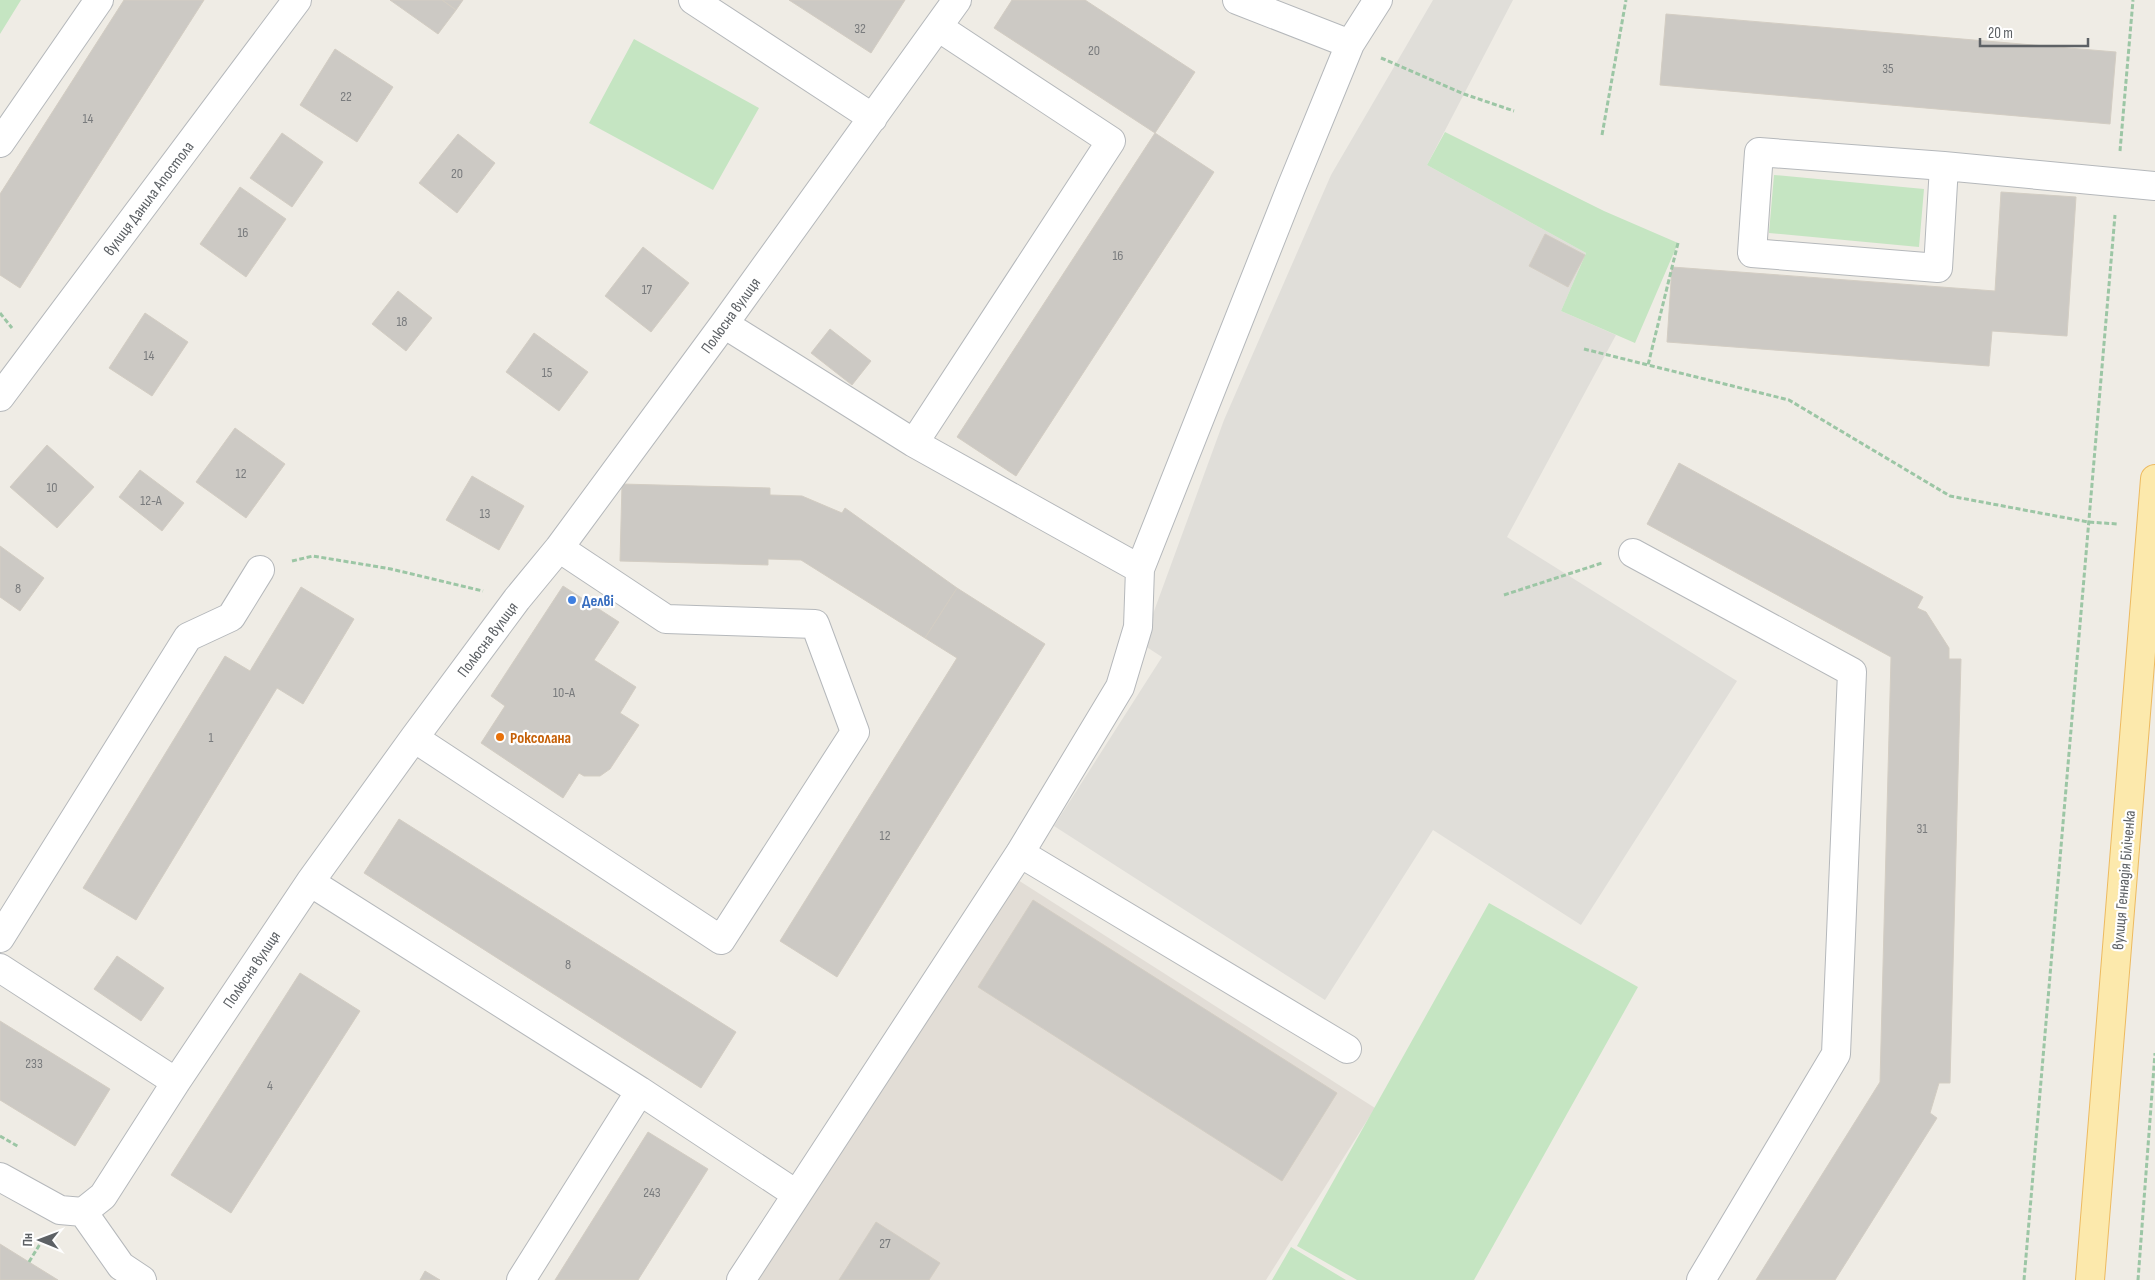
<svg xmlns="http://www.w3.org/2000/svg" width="2155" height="1280" font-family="'Sofia Sans Condensed',sans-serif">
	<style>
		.industrial { fill: #e0ded9 }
		.education { fill: #e2ddd6 }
		.green { fill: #c5e5c2 }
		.building { fill: #ccc9c4; stroke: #d3cdc3 }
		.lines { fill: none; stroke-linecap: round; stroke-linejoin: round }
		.minor-casing { stroke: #b5b8bb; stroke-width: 30 }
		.major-casing { stroke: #edba60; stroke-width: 30 }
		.path { stroke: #9cc6a5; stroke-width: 3; stroke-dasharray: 5 2.5; stroke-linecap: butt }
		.minor { stroke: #fff; stroke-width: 28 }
		.major { stroke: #fce9ac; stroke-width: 28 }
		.shop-dot { fill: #3f7fe0; stroke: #fff; stroke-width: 2 }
		.food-dot { fill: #e8710a; stroke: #fff; stroke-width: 2 }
		.labels { text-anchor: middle; stroke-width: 4.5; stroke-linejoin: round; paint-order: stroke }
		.number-label { font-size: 14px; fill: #797b7d }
		.street-label { font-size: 16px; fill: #5d6165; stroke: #fff }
		.shop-label { font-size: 16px; font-weight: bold; fill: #366cbe; stroke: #fff; text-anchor: start }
		.food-label { font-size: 16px; font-weight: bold; fill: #c56008; stroke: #fff; text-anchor: start }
	</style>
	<rect width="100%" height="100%" fill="#efece5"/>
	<!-- industrial -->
	<path class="industrial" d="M1433,0h80l-86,165 159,88 -25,58 55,24 -109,202 230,144 -156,244 -148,-95 -108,170 -271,-174 108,-169 -20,-13 82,-224 107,-245z"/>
	<!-- education -->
	<path class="education" d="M1010,875l365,233 -109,172h-514z"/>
	<!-- green -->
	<path class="green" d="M0,0h21l-21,34z
		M634,39l125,69 -46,82 -124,-67z
		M1445,132l159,79 74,32 -43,100 -74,-32 25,-58 -159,-88z
		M1774,175l150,14 -5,58 -150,-14z
		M1489,903l149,84 -164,293h-117l-60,-34z
		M1291,1247l55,33h-74z"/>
	<!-- building -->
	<path class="building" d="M124,0h80l-184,288 -20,-13v-81z
		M390,0h52l14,10 -18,24z
		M442,0h21l-7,10z
		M789,0h116l-34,53z
		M1012,0h73l110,72 -40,61 -161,-105z
		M1666,14l450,38 -6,72 -450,-39z
		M335,49l58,38 -36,55 -57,-37z
		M282,133l41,29 -31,45 -42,-29z
		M1155,133l59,39 -198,304 -59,-39z
		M458,134l37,29 -38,50 -38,-30z
		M240,187l46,32 -40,58 -46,-33z
		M2001,192l75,5 -9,139 -75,-5 -3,35 -322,-24 5,-75 323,24z
		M1545,234l40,21 -17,32 -39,-21z
		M643,247l46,36 -38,49 -46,-36z
		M398,291l34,27 -26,33 -34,-27z
		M145,313l43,29 -36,54 -43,-28z
		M830,329l41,32 -19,24 -41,-32z
		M534,333l54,39 -29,39 -53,-39z
		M235,428l50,36 -39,54 -50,-36z
		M47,445l47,42 -37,41 -47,-41z
		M1679,463l244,134 -6,11 9,4 23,36v11h12l-11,424h-11l-9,30 7,5 -102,162h-79l124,-198 11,-425 -244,-133z
		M140,470l44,33 -22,28 -43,-34z
		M472,476l52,30 -25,44 -53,-30z
		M622,484l148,4v7l32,1 40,17 3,-5 112,80 -32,50 -124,-78 -33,-1v6l-148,-4z
		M0,546l44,32 -24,33 -20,-14z
		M563,586l56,36 -25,38 42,27 -16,26 19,12 -29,44 -10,7h-16l-5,-3 -16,25 -82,-55 24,-37 -14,-10z
		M301,587l53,32 -51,85 -26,-16 -141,232 -53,-32 142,-232 25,15z
		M957,588l88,56 -208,333 -57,-36 177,-283 -32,-20z
		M399,819l337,213 -35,56 -337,-215z
		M1033,900l304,193 -55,88 -304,-194z
		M117,956l47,32 -23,33 -47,-32z
		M300,973l60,38 -129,202 -60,-38z
		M0,1021l110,68 -35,57 -75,-46z
		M648,1132l60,37 -70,111h-83z
		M876,1222l64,41 -11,17h-90z
		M0,1244l58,36h-58z
		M425,1271l15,9h-20z"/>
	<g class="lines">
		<!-- minor casing -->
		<g class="minor-casing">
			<path id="minor" d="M693,0l180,118
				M1237,0l113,44
				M0,143l99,-143
				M1944,166l-6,102 -186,-15 7,-101 185,14 211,20
				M724,324l190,119 226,126
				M0,397l297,-397
				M914,443l197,-302 -173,-114
				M1633,553l219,119 -16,382 -135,226
				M414,738l307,202 134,-208 -40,-108 -149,-5 -107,-71
				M1020,853l327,196
				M310,882l330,209 -119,189
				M0,938l188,-301 43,-20 29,-47
				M0,968l176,114
				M640,1091l156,103
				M0,1177l60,33 23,2 20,-16 73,-114 134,-200 104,-144 103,-139 42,-51 165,-224 233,-324
				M83,1212l38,54 21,14
				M741,1280l279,-427 100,-166 18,-60 2,-58 151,-381 59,-144 28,-44"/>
		</g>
		<!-- major casing -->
		<g class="major-casing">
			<path id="major" d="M2090,1280l65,-801"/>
		</g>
		<!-- path -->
		<path class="path" d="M1381,58l83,36 50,17
			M1602,135l24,-135
			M2120,151l13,-151
			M1678,243l-30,122 141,35 161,96 138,26 30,2
			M0,313l12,15
			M1584,349l64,16
			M292,561l21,-5 78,13 92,22
			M1504,595l98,-32
			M0,1136l19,11
			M29,1262l14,-23
			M2024,1280l91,-1065
			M2138,1280l17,-227"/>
		<!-- minor -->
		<use href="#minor" class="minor"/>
		<!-- major -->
		<use href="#major" class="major"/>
	</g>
	<!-- markers -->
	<circle class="shop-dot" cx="572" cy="600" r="5"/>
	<circle class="food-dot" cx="500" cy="737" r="5"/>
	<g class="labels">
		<!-- number labels -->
		<g class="number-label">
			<text x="860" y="33">32</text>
			<text x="1094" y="55">20</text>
			<text x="1888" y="73">35</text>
			<text x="346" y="101">22</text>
			<text x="88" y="123">14</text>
			<text x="457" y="178">20</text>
			<text x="243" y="237">16</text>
			<text x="1118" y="260">16</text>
			<text x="647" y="294">17</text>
			<text x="402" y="326">18</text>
			<text x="149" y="360">14</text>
			<text x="547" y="377">15</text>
			<text x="241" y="478">12</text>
			<text x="52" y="492">10</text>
			<text x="151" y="505">12-А</text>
			<text x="485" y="518">13</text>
			<text x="18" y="593">8</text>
			<text x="564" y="697">10-А</text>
			<text x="211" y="742">1</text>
			<text x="1922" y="833">31</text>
			<text x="885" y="840">12</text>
			<text x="568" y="969">8</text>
			<text x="34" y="1068">233</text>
			<text x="270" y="1090">4</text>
			<text x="652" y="1197">243</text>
			<text x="885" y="1248">27</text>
		</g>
		<!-- street labels -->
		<g class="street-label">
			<text transform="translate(148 198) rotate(-53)" y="6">вулиця Данила Апостола</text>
			<text transform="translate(730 315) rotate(-54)" y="6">Полюсна вулиця</text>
			<text transform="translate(487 639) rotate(-53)" y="6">Полюсна вулиця</text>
			<text transform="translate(2123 880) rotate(-85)" y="6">вулиця Геннадія Біліченка</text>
			<text transform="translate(251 969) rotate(-56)" y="6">Полюсна вулиця</text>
		</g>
		<!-- shop labels -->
		<g class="shop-label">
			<text x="582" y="606">Делві</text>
		</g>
		<!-- food labels -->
		<g class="food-label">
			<text x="510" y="743">Роксолана</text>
		</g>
	</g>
	<!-- north arrow -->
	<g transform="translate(40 1240) rotate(271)" stroke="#ffffff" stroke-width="4" paint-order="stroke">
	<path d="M0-4L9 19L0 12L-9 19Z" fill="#5d6165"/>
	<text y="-8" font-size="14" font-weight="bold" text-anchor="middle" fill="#5d6165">Пн</text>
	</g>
	<!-- scale -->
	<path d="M1980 38v8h108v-8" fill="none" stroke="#5d6165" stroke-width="2.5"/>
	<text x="1988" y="38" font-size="15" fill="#5d6165" stroke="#ffffff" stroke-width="4" paint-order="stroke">20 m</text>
</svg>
